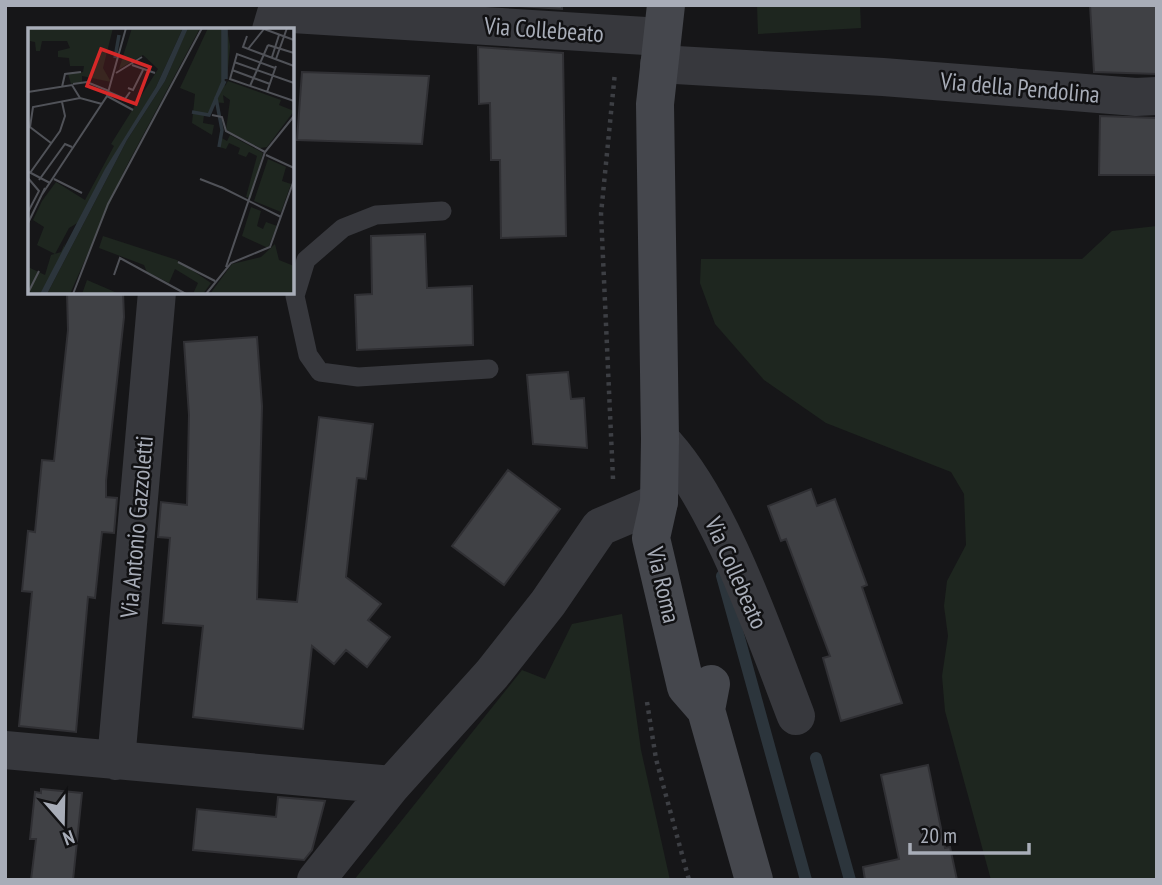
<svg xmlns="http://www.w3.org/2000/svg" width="1162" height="885" font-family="'PT Sans Narrow',sans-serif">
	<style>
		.green { fill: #1e261f }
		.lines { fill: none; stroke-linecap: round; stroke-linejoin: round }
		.stream { stroke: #2c353c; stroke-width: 12 }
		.building { fill: #404145; stroke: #303034; stroke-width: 2 }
		.path { stroke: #3d3f44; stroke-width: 4.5; stroke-dasharray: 3.5 5; stroke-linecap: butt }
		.lane { stroke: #37383d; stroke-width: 19 }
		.street { stroke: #37383d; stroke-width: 38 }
		.secondary { stroke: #45474d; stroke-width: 38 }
		.labels { text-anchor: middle; stroke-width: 5; stroke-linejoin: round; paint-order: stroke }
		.street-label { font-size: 24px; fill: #a8adb8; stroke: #111113 }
		.inset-river { fill: none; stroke: #2c353c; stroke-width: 3.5 }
		.inset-road { fill: none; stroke: #505258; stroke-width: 2 }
		.view { fill: #d62828; fill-opacity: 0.15; stroke: #d62828; stroke-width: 3.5 }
		.inset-edge { fill: none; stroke: #a8adb8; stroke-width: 3.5 }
	</style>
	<rect width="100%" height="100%" fill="#161618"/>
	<!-- green -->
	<path class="green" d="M757,5h103l1,23 -103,6z
		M1157,226v654h-166l-46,-169 -3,-35 6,-40 -4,-30 3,-25 19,-36 -2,-51 -13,-22 -125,-49 -62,-43 -49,-56 -15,-41 1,-24h381l30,-28z
		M622,614l19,136 29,130h-316l168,-210 23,9 27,-55z"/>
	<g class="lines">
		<!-- stream -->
		<path class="stream" d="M722,576l84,304
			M816,758l34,122"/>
	</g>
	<!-- building -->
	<path class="building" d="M504,5h58v4z
		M1090,5h67v69l-63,-2z
		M478,47l85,6 3,183 -65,2 -1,-78h-9l-1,-57 -11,1z
		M302,72l127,4 -7,68 -125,-4z
		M1100,116l57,2v57h-58z
		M425,234l2,54 45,-2 1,59 -116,5 -2,-55 17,-1 -1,-58z
		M67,292h56l1,25 -18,164v16l11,1 -3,35 -12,-1 -7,66 -7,-1 -12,135 -57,-6 13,-134 -10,-1 6,-60 7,1 7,-72 12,1 14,-131z
		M257,337l5,69 -5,193 40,3 22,-185 54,7 -7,55 -9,-1 -11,99 35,27 -13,16 22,17 -23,30 -21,-17 -12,14 -22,-18 -9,83 -110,-12 10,-91 -40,-3 7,-85 -12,-1 3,-35 26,3 2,-90 -5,-73z
		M568,372l3,27 13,-1 3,50 -54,-4 -6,-69z
		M508,470l52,39 -56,76 -52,-39z
		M811,489l6,17 18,-7 32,86 -5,2 40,116 -61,18 -18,-63 7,-2 -44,-117 -5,2 -13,-35z
		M928,765l17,83 5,-1 7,33h-92l-2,-13 36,-8 -18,-84z
		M41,789l41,4 -9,87h-42l5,-41h-6l5,-47 6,1z
		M278,797l47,4 -13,49 -8,10 -111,-10 4,-41 79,8z"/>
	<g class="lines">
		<!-- path -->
		<path class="path" d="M613,479l-12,-265 14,-142
			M647,702l9,57 33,121"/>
		<!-- lane -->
		<path class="lane" d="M442,211l-66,4 -33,13 -37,32 -11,36 13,59 12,17 38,5 131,-8"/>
		<!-- street -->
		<path class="street" d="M271,30l5,-17 386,24
			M659,64l224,13 253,20 21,-1
			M660,439c59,60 105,197 136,277
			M5,750l387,35
			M116,761l41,-469
			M316,880l76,-95 100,-111 56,-71 52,-76 59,-25"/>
		<!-- secondary -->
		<path class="secondary" d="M666,5l-11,99 5,335 -1,63 -8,36 35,149 20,23
			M711,684l-5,26 48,170"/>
	</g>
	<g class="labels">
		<!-- street labels -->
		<g class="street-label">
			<text transform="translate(544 30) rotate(4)" y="8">Via Collebeato</text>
			<text transform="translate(1020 88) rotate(5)" y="8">Via della Pendolina</text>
			<text transform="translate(137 527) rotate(-85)" y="8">Via Antonio Gazzoletti</text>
			<text transform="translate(736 573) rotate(66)" y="8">Via Collebeato</text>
			<text transform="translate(663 585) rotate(77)" y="8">Via Roma</text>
		</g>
	</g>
	<!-- overview -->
	<g transform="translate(28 28)">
		<rect width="266" height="266" fill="#161618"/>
		<path d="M0,0h85l-10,40 8,14 -29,-6v6l-11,2 -3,-10 15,-2 1,-6h-14l-1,-8 -11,-1v-6l12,-3 -3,-7h-25l-2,10h-4l-1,-9 -5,-1 -2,16zM104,0h51l-27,59 -77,135 -10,6 -14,26 -18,-9 7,-18 -11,-7 9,-19 14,-19 29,18 29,-54 -3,-2 47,-75 -15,-14 -24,14zM172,0l-75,141 -55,125h-23l80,-154 38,-59 22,-52zM180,0h19l3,18 -3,33h-5l3,7 3,-5 53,19 -2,5 15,6 -27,36 -7,1 -34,-18 4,-30 -7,-5 1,8 -11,-1 -4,13h-5l-1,8 11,2 -2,10 -20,-12 3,-29 -15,-6zM202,107l33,18 -12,45 -5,-1 11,-41 -8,-4 -3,5 -8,-3 2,-6 -11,-5 -3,6 -7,-2 1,-10 7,4zM240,131l18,8 -4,14 9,3 -10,28 -27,-11zM223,179l10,4 -4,15 6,3 3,-7 11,4 -9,22 -26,-12zM75,208l74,24 34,23 -8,11h-10l5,-11 -23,-14 -6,14 -22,-11 -3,-7 -45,-17zM37,215l-4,19 -21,32h-12v-27l17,8 6,-20 10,-3zM247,216l4,16 15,6v28h-84l22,-30 29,-7zM59,252l21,9 9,4 -35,1z" fill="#1e261f"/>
		<path d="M155,0h5l-23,53 -38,59 -80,154h-7l65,-125 51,-82z" fill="#2c353c"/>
		<path class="inset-river" d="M198,0v51M87,30l4,-23M164,84l17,3 14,-33v-54M191,119l3,-17 -6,-32 9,-17"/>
		<path class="inset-road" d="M236,1l30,11M219,8l-4,11 51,19M240,17l26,8M220,21l16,-20M244,29l7,-22M248,31l11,-31M206,34l60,21M104,37l23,8M247,40l-38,-14 -7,25 64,22M204,42l38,14M88,45l26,-16M45,56l14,-2 22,9M222,58l18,-41M34,59l3,-13 16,-2M100,60l5,2 10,-20M0,64l44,-7 8,13M81,64l16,7 5,-7M239,64l9,-26M79,68l26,14M184,87l10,2 4,14 39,21M23,115l-21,-16 3,-20 47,-9 22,6M238,127l28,13M1,144l21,11M2,145l30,-42 5,-15 -3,-14M0,150l11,13 -11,21M26,151l28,14M172,151l23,9M11,152l26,-36 7,3M193,159l60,30M13,168l66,-100 19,-68M0,195l17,-35M150,234l37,19M198,239l39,-115 29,-36M86,247l6,-17 66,36M1,263l10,-20M45,266l35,-90 94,-176M178,266l25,-31 39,-16 24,-67"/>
		<path class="view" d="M73,21l49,18 -14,37 -49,-18z"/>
		<rect width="266" height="266" class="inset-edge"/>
	</g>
	<!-- border -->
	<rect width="1162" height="885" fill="none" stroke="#a8adb8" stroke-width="14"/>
	<!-- north arrow -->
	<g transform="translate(63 822) rotate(160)" stroke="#111113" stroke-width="5" paint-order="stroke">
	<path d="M0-5L12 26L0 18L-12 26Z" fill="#a8adb8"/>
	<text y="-10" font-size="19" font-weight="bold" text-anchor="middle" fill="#a8adb8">N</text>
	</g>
	<!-- scale -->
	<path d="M910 843v10h119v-10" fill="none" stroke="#a8adb8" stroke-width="3.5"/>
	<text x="920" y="843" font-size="21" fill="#a8adb8" stroke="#111113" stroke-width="5" paint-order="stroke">20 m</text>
</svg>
